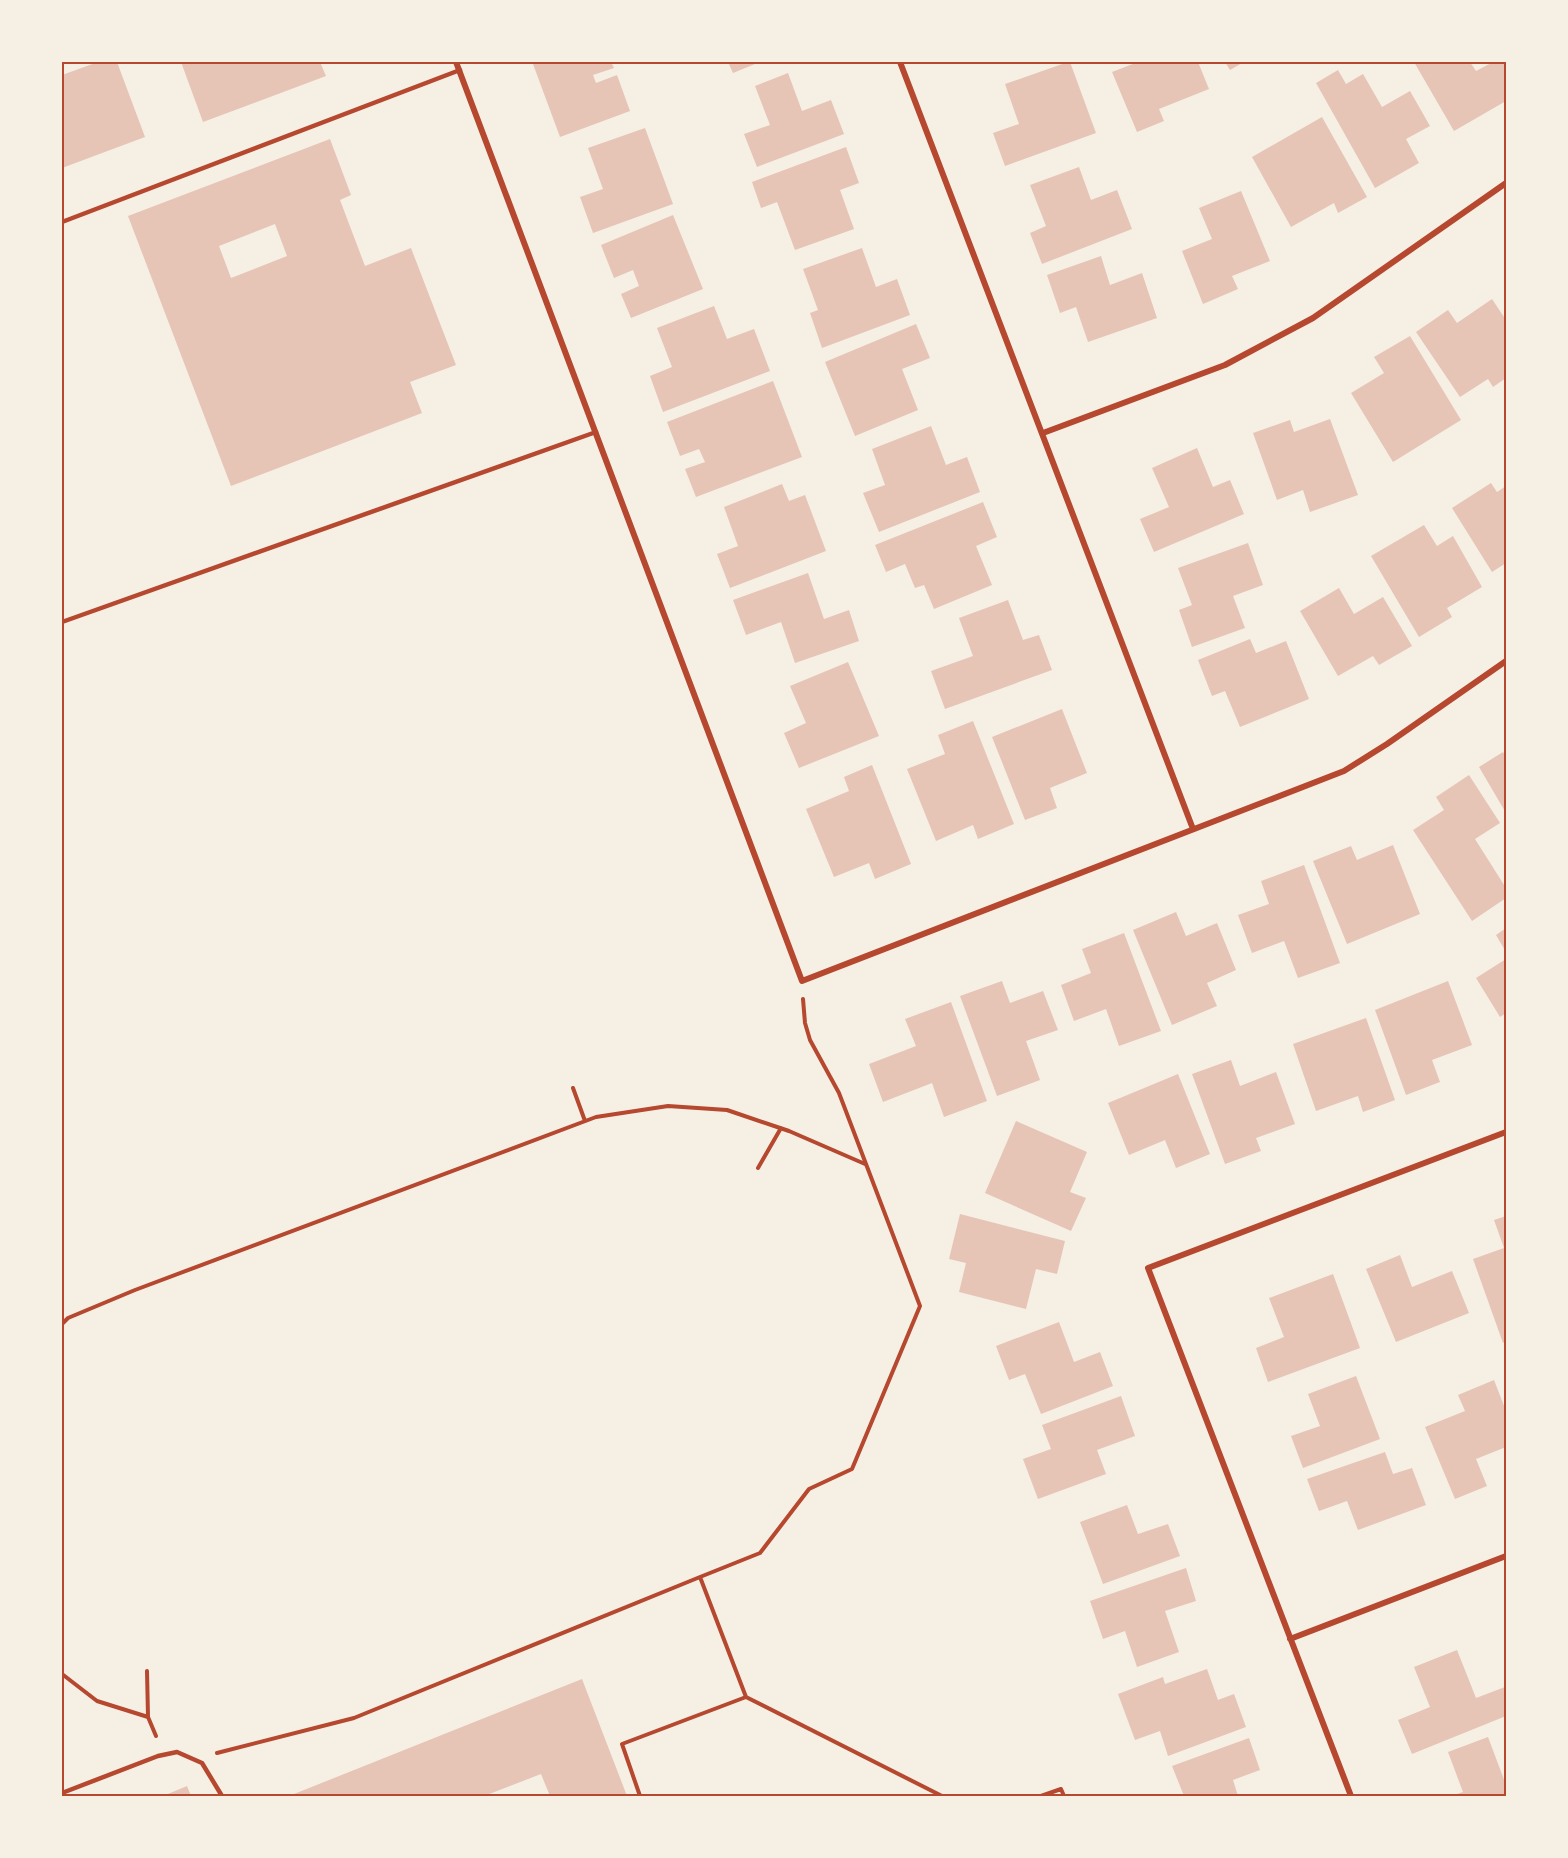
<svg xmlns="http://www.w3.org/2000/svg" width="1568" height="1858" font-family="'Noto Sans',sans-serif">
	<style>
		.building { fill: #e6c5b7; fill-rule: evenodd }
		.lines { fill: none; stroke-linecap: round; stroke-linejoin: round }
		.path { stroke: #b5482f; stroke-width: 4 }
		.service { stroke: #b5482f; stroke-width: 4.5 }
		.minor { stroke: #b5482f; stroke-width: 6 }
		.neatline { fill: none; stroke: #b5482f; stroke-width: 2 }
	</style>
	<rect width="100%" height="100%" fill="#f6efe4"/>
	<!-- building -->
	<path class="building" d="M98,62h19l28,75 -83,31v-93z
		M181,62h139l6,14 -123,46z
		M541,62h70l3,6 -21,7 3,8 21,-8 13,36 -70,26 -27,-73z
		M728,62h32l-27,11z
		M1068,62h2l26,71 -91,33 -12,-33 26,-9 -14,-40z
		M1138,62h60l11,27 -50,20 5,12 -27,11 -25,-60z
		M1225,62h19l-14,8z
		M1414,62h56l6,9 17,-9h13v39l-52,30z
		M1338,70l8,14 17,-10 19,33 28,-16 20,35 -24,13 13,24 -44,25 -59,-105z
		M788,73l14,38 29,-11 13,34 -87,33 -13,-33 26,-9 -15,-39z
		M1322,117l45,80 -29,16 -4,-10 -43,24 -39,-70z
		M645,128l28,76 -80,29 -13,-36 23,-8 -15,-41z
		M330,139l21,56 -11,5 25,66 46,-18 45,117 -46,17 12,31 -191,73 -103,-270zM275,224l12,32 -56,22 -12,-32z
		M846,147l13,36 -19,7 14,39 -59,21 -18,-48 -16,6 -9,-26z
		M1079,167l12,33 26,-10 15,39 -90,35 -12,-31 16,-7 -16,-41z
		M1241,191l29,70 -38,15 6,13 -35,15 -21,-53 30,-12 -13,-31z
		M673,215l30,74 -72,29 -10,-24 18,-8 -6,-16 -19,8 -13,-33z
		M862,248l14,39 21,-8 13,36 -88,33 -12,-35 8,-3 -15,-41z
		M1101,256l9,29 32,-12 15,45 -69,24 -12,-35 -16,6 -13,-38z
		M1492,299l14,21v58l-13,9 -5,-8 -28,18 -44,-65 32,-22 9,13z
		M714,306l13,33 27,-10 16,42 -107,41 -13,-36 22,-9 -15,-39z
		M916,324l14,34 -28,11 16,41 -63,26 -30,-74z
		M1410,336l51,84 -68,42 -42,-69 33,-20 -10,-16z
		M773,381l29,76 -106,40 -11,-28 20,-7 -6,-13 -19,7 -13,-34z
		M1330,419l28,76 -48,17 -7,-22 -26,10 -24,-67 37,-13 4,12z
		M931,426l15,39 21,-8 13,35 -101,40 -16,-39 22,-8 -13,-36z
		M1197,448l16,39 17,-7 14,34 -90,38 -14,-33 29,-12 -17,-39z
		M1491,483l6,9 9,-6v77l-14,9 -40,-64z
		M782,484l7,17 16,-6 21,56 -96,37 -13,-34 21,-8 -14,-39z
		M983,502l14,35 -21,9 16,39 -58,24 -10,-24 -9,3 -10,-24 -19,8 -11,-27z
		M1424,525l13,21 16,-10 29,51 -35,21 5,9 -33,20 -48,-81z
		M1248,543l15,42 -30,11 12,32 -53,19 -13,-37 13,-5 -14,-37z
		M808,573l16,46 25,-9 10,31 -64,22 -14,-41 -35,13 -13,-35z
		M1339,588l15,26 29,-17 29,49 -33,19 -6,-9 -35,20 -38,-65z
		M1008,600l15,40 16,-5 13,35 -107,39 -14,-38 42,-15 -14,-38z
		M1250,639l6,14 30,-12 23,58 -69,28 -15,-36 -13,5 -14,-36z
		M848,662l31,74 -80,32 -15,-35 22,-10 -16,-37z
		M1062,709l25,64 -37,15 7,20 -32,12 -33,-83z
		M973,721l41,103 -36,15 -5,-14 -37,16 -29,-72 38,-15 -7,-19z
		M1503,752l3,5v56l-27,-46z
		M872,765l39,99 -36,15 -6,-16 -35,14 -28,-68 43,-18 -5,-14z
		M1469,775l31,48 -25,16 31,49v10l-34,23 -59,-91 31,-20 -8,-13z
		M1393,845l27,69 -73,30 -34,-83 38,-15 6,14z
		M1304,865l36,98 -42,15 -14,-37 -32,12 -14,-38 31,-11 -8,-23z
		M1176,912l10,24 31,-13 19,47 -29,13 10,23 -45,19 -39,-95z
		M1506,928v24l-10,-17z
		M1124,933l37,98 -42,15 -13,-37 -32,12 -13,-36 30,-12 -9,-24z
		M1506,959v54l-6,4 -24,-39z
		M1002,981l8,22 33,-12 15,39 -32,11 14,39 -43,16 -37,-100z
		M1448,981l24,64 -40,15 8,22 -34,13 -31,-85z
		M951,1002l36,99 -43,16 -12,-34 -49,19 -14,-38 47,-18 -11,-27z
		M1366,1018l29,82 -32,12 -5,-16 -42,15 -23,-67z
		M1231,1060l9,26 36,-14 19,52 -39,14 5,13 -36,13 -33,-90z
		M1178,1074l32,80 -34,14 -11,-28 -36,15 -21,-52z
		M1016,1121l71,31 -17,40 16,6 -15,33 -86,-38z
		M960,1214l105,27 -8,33 -21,-5 -10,40 -67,-17 7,-29 -17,-4z
		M1506,1216v125l-3,2 -30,-84 31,-11 -10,-28z
		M1400,1255l12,32 40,-16 17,42 -73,29 -30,-73z
		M1333,1274l27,74 -92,34 -12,-34 28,-11 -15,-39z
		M1059,1322l15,40 26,-10 13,34 -72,28 -16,-40 -16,6 -13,-34z
		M1356,1376l24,63 -77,29 -12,-32 29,-10 -12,-32z
		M1494,1380l12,31v36l-30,12 11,27 -32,13 -30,-72 40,-16 -7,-16z
		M1121,1396l14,40 -38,14 9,24 -68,25 -15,-40 28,-10 -9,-24z
		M1385,1452l8,22 19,-6 14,37 -68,25 -11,-29 -28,10 -12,-32z
		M1127,1505l11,29 30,-10 12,32 -77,28 -23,-62z
		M1186,1568l10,33 -31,10 14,41 -42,15 -12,-36 -22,8 -13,-38z
		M1457,1650l19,48 29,-11 1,29 -94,38 -14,-34 32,-13 -16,-40z
		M1207,1669l11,31 16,-6 12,33 -78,29 -8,-25 -25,9 -17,-46 45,-17 2,7z
		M582,1679l45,117h-77l-9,-22 -57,22h-195z
		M1488,1737l18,48v11h-55l12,-4 -15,-40z
		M1249,1738l11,32 -27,10 5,16h-54l-12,-30z
		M187,1786l4,10h-28z"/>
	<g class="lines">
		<!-- path -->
		<path class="path" d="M573,1088l12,33
			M758,1168l23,-40
			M62,1324l6,-6 67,-28 461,-173 72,-11 59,4 62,21 76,33
			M147,1671l1,46 8,19
			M62,1674l35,27 51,16
			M746,1697l196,99
			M217,1753l137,-35 346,-141
			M640,1796l-18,-52 124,-47 -46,-120 60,-24 49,-64 43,-20 68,-163 -81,-213 -29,-53 -5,-17 -2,-24
			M1041,1796l20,-7 3,7"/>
		<!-- service -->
		<path class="service" d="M62,222l398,-152
			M62,622l534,-190
			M62,1793l96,-37 19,-4 25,11 20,33"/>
		<!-- minor -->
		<path class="minor" d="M456,62l346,919 542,-210 43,-27 119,-83
			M900,62l293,767
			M1043,433l182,-68 88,-47 193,-135
			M1290,1639l216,-83
			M1351,1796l-203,-528 358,-136"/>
	</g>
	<!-- border -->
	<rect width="1568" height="1858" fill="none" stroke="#f6efe4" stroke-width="126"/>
	<rect x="63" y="63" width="1442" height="1732" class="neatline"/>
</svg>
